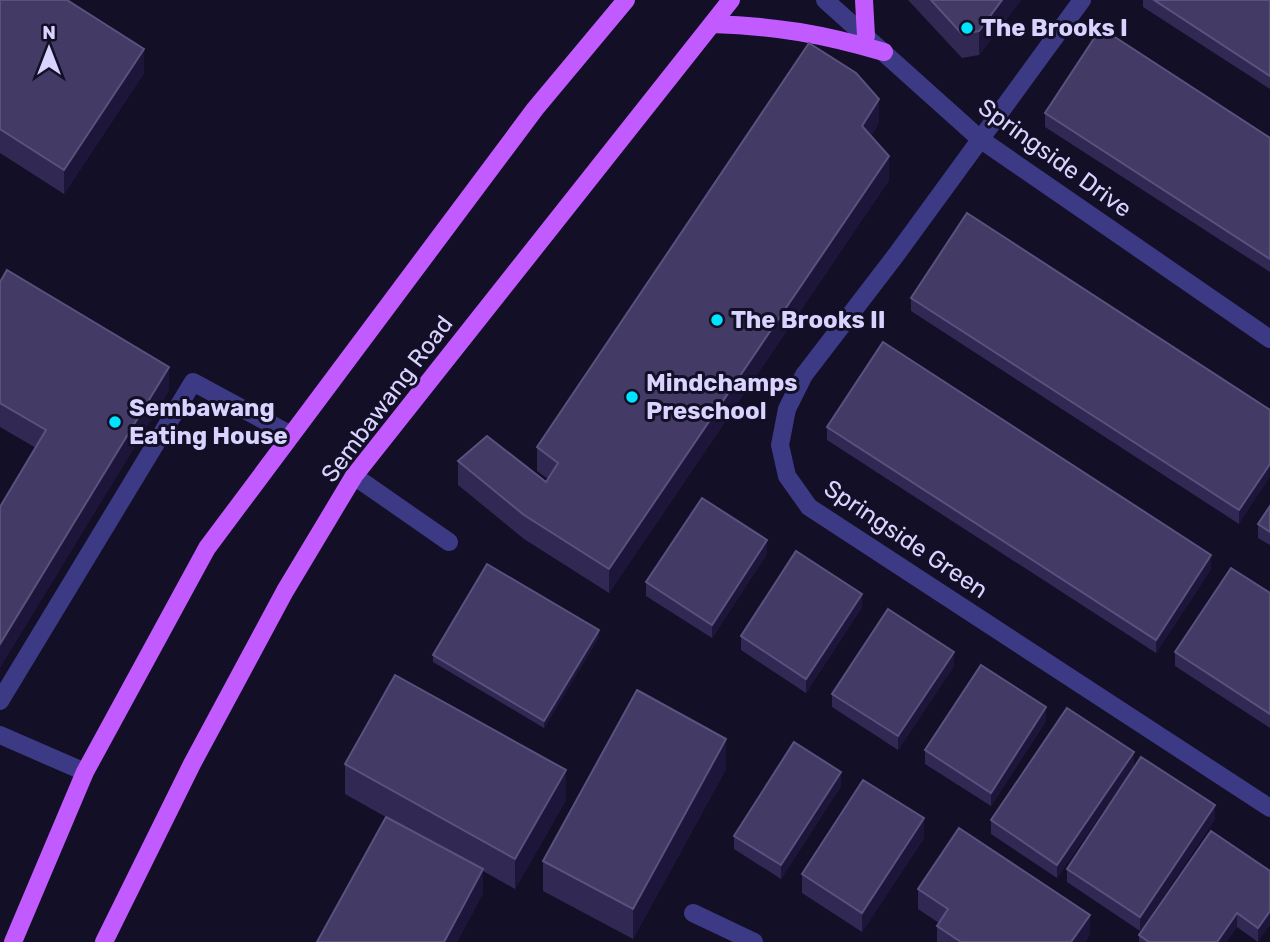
<svg xmlns="http://www.w3.org/2000/svg" width="1270" height="942" font-family="Rubik,sans-serif">
	<style>
		.lines { fill: none; stroke-linecap: round; stroke-linejoin: round }
		.minor { stroke: #3d3a85; stroke-width: 18 }
		.major { stroke: #c25bff; stroke-width: 18 }
		.wall { fill: #312854 }
		.shaded-wall { fill: #1d163a }
		.building { fill: #433a66; stroke: #5a527e; stroke-width: 2 }
		.poi-dot { fill: #00e5ff; stroke: #130f26; stroke-width: 2.5 }
		.labels { text-anchor: middle; stroke-width: 6; stroke-linejoin: round; paint-order: stroke }
		.poi-label { font-size: 24px; font-weight: bold; fill: #d9d4ff; stroke: #130f26; text-anchor: start }
		.street-label { font-size: 24px; fill: #d9d4ff; stroke: #130f26 }
	</style>
	<rect width="100%" height="100%" fill="#130f26"/>
	<g class="lines">
		<!-- minor -->
		<path class="minor" d="M825,0l155,139 290,200
			M1082,0l-186,255 -92,120 -17,34 -7,36 7,31 22,31 461,301
			M354,476l95,66
			M0,701l193,-319 98,53
			M0,735l85,37
			M693,913l61,29"/>
		<!-- major -->
		<path class="major" d="M864,0l2,36
			M712,24c64,2 111,10 172,28
			M13,942l72,-170 122,-224 328,-439 91,-109
			M104,942l88,-178 93,-173 69,-115 377,-476"/>
	</g>
	<!-- wall -->
	<path class="wall" d="M0,0l144,73 -80,121 -64,-41z
		M908,0h113l-42,55 -17,3z
		M1143,0h127v89l-127,-82z
		M1045,113l225,25v134l-225,-145z
		M879,123l-8,13 18,44 -280,413 -85,-54 -66,-54v-24l88,21 2,-3 -11,-8v-24z
		M0,282l169,109 -133,57 -36,-21z
		M911,298l359,112 -31,114 -328,-213z
		M827,427l384,142 -55,84 -329,-213z
		M1270,506v39l-12,-7v-14z
		M767,554l-55,84 -66,-42v-14z
		M1270,593v135l-95,-62v-14z
		M862,607l-56,86 -65,-43v-14z
		M599,637l-55,91 -111,-66v-7z
		M954,666l-56,84 -66,-43v-13z
		M1046,721l-55,85 -66,-42v-14z
		M345,764l221,36 -51,89 -32,-18v22l-26,49h-140l83,-117 -55,-31z
		M1134,766l-77,112 -66,-44v-14z
		M726,769l-93,170 -90,-48v-30z
		M841,786l-60,93 -47,-30v-13z
		M1215,819l-75,112 -73,-49v-13z
		M924,838l-62,94 -60,-39v-19z
		M1270,871l-12,71 -21,-15 -11,15h-87v-7z
		M918,889l172,45 -5,8h-148v-16l2,-3 -21,-14z"/>
	<!-- shaded-wall -->
	<path class="shaded-wall" d="M1002,0h19l-42,55v-24z
		M144,49v24l-80,121v-24z
		M879,99v24l-17,27v-24z
		M889,156v24l-280,413v-24z
		M169,367v24l-169,277v-24z
		M1270,464v13l-31,47v-14z
		M767,540v14l-55,84v-13z
		M1211,555v14l-55,84v-13z
		M862,594v13l-56,86v-14z
		M599,630v7l-55,91v-7z
		M954,652v14l-56,84v-14z
		M1046,707v14l-55,85v-13z
		M726,739v30l-93,170v-30z
		M1134,752v14l-77,112v-13z
		M566,770v30l-51,89v-30z
		M841,772v14l-60,93v-14z
		M1215,805v14l-75,112v-14z
		M924,818v20l-62,94v-19z
		M483,869v24l-26,49h-13z
		M1270,911v14l-12,17v-14z
		M1237,913v14l-11,15h-9z
		M1090,915v19l-5,8h-14z"/>
	<!-- building -->
	<path class="building" d="M0,0h67l77,49 -80,121 -64,-41z
		M931,0h71l-23,31 -17,3z
		M1154,0h116v76z
		M1101,28l169,110v121l-225,-146z
		M809,43l47,30 23,26 -17,27 27,30 -280,413 -85,-54 -66,-54 29,-25 59,46 12,-19 -21,-16z
		M967,213l303,197v54l-31,46 -328,-212z
		M7,270l162,97 -169,277v-137l46,-77 -46,-27v-121z
		M883,342l328,213 -55,85 -329,-213z
		M702,498l65,42 -55,85 -66,-43z
		M1270,506v26l-12,-8z
		M796,551l66,43 -56,85 -65,-43z
		M487,564l112,66 -55,91 -111,-66z
		M1231,568l39,25v121l-95,-62z
		M888,609l66,43 -56,84 -66,-42z
		M981,665l65,42 -55,86 -66,-43z
		M395,675l171,95 -51,89 -170,-95z
		M637,690l89,49 -93,170 -90,-48z
		M1067,708l67,44 -77,113 -66,-45z
		M794,742l47,30 -60,93 -47,-29z
		M1141,757l74,48 -75,112 -73,-48z
		M863,780l61,38 -62,95 -60,-39z
		M386,817l97,52 -39,73h-127z
		M959,828l131,87 -19,27h-110l-24,-16 11,-17 -30,-20z
		M1211,831l59,40v40l-12,17 -21,-15 -20,29h-68l-10,-7z"/>
	<!-- markers -->
	<g class="poi-dot">
		<circle cx="967" cy="28" r="7"/>
		<circle cx="717" cy="320" r="7"/>
		<circle cx="632" cy="397" r="7"/>
		<circle cx="115" cy="422" r="7"/>
	</g>
	<g class="labels">
		<!-- poi labels -->
		<g class="poi-label">
			<text x="981" y="36">The Brooks I</text>
			<text x="731" y="328">The Brooks II</text>
			<text x="646" y="391">Mindchamps<tspan x="646" dy="28">Preschool</tspan></text>
			<text x="129" y="416">Sembawang<tspan x="129" dy="28">Eating House</tspan></text>
		</g>
		<!-- street labels -->
		<g class="street-label">
			<text transform="translate(1055 158) rotate(36)" y="8">Springside Drive</text>
			<text transform="translate(387 399) rotate(-53)" y="8">Sembawang Road</text>
			<text transform="translate(906 539) rotate(34)" y="8">Springside Green</text>
		</g>
	</g>
	<!-- north arrow -->
	<g transform="translate(49 49)" stroke="#130f26" stroke-width="5" paint-order="stroke">
	<path d="M0-5L12 26L0 18L-12 26Z" fill="#d9d4ff"/>
	<text y="-10" font-size="19" font-weight="bold" text-anchor="middle" fill="#d9d4ff">N</text>
	</g>
</svg>
